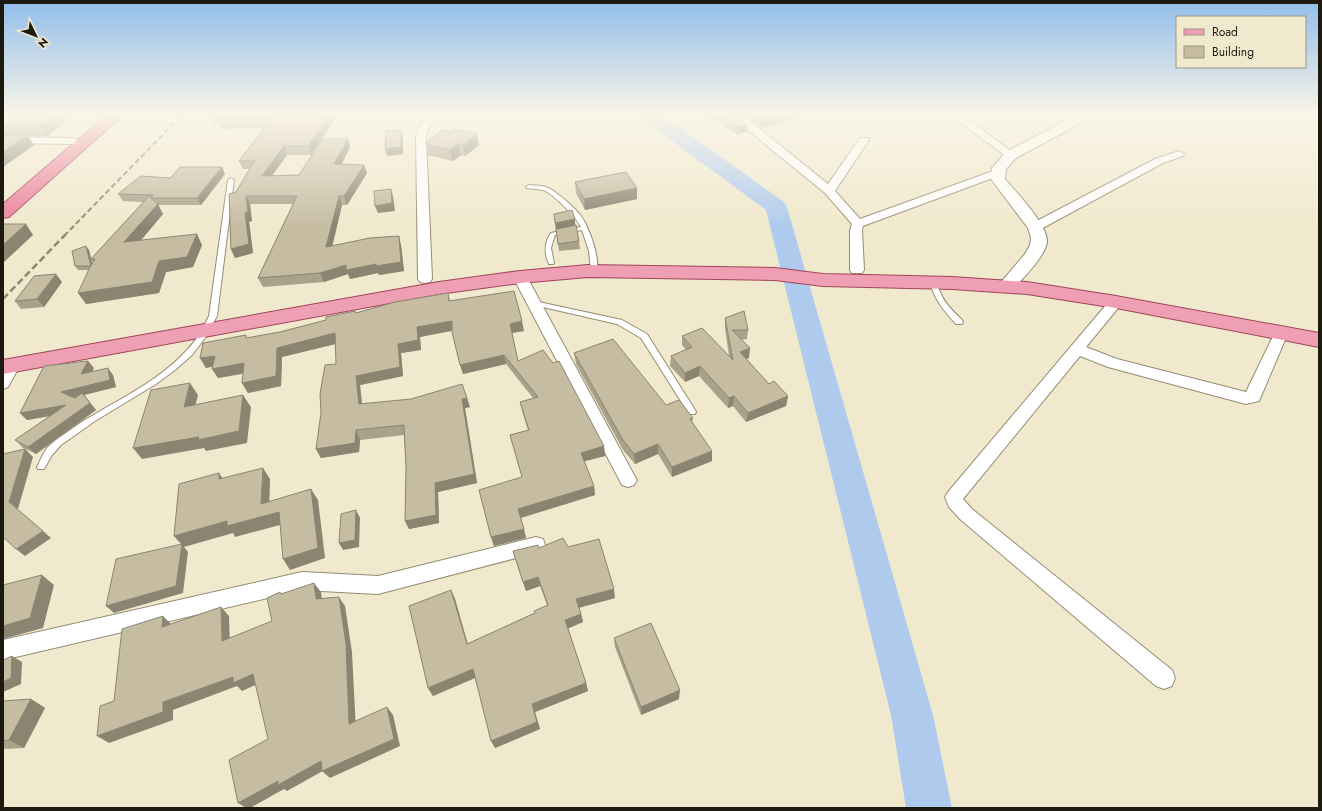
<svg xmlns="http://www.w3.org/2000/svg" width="1322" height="811" font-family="Jost,sans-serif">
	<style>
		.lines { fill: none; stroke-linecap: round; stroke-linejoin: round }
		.river { fill: #aecbee; fill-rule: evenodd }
		.service-casing { stroke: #958c73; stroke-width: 2 }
		.minor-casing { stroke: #958c73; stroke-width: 2 }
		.tertiary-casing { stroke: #958c73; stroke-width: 2 }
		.primary-casing { stroke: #9f4659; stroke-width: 2 }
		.trunk-casing { stroke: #9f4659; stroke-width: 2 }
		.service { fill: #fff; fill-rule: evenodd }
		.minor { fill: #fff; fill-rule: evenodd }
		.tertiary { fill: #fff; fill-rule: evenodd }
		.primary { fill: #ef9fb3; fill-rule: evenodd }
		.trunk { fill: #ea7f9a; fill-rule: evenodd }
		.rail-far1 { stroke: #8d8773; stroke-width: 2; stroke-dasharray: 5.5 3; stroke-linecap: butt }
		.rail { stroke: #8d8773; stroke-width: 2.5; stroke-dasharray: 7 3.5; stroke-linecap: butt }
		.wall { fill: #a9a28b }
		.shaded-wall { fill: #8a8471 }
		.building { fill: #c5bca2; stroke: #8a8471 }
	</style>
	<rect width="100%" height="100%" fill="#f1e9cd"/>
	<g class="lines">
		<!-- river -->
		<path class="river" d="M639,114h22l123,88 3,5 146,508 19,93h-46l-15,-93 -125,-505 -125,-92z"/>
		<!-- service casing -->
		<g class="service-casing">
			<path id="service" d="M231,178l3,2 -17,136 -12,22 -13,17 -17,15 -19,14 -61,37 -34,24 -9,10 -8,14h-6l-1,-2c4,-7 6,-15 12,-21 8,-8 18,-13 27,-20 36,-24 80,-42 110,-75 10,-10 17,-22 23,-35l19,-136z
				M529,185c6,1 13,0 19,3 8,3 28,21 33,28 8,11 20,44 15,56h-4l-1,-1 -2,-20 -7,-21 -27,5 -4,13 3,15 -1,1h-4c-5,-11 -5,-21 2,-31l30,-6c-5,-10 -28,-34 -38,-37 -5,-1 -11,-1 -16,-2l-1,-1z
				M933,280c5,2 5,9 8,14 4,10 13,18 21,26l1,2 -1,2h-6c-12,-13 -22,-25 -26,-42z
				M532,301h2l88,19 25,14 48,76 1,2 -1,2h-6l-48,-76 -24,-14 -83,-19h-2l-1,-2z"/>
		</g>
		<!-- minor casing -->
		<g class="minor-casing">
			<path id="minor" d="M427,114h10l-9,15 -2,7 6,143 -2,3 -5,1 -5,-1 -2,-3 -2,-143 2,-7z
				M728,114h12l14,10 74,60 32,-46h8l1,2 -34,51 25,28 133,-48 4,-1 6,3 -2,2 -138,51 -1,4 2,40 -2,3h-10l-2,-3v-40l2,-6 -27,-31z
				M949,114h12l55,41 -1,2h-8z
				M3,137l71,1 5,3 -5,3 -71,-1z
				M1179,151l5,3 -1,2 -20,7 -124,67h-8l-2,-3 2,-3 124,-65z
				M520,273l5,1 2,3 107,198 3,5 -3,5 -6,2 -6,-2 -109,-208 2,-3z
				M1116,298l5,1 2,3 -37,45 31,12 129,33 30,-62 5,-2 5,2 2,3 -29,68 -13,3 -138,-37 -28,-11 -117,143 9,10 200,161 3,8 -3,8 -8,3 -8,-3 -196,-167 -11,-12 -4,-10 3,-5 163,-193z
				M12,360l5,1 3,4 -12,22 -5,2v-21l4,-7z
				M536,537l7,2 2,6 -2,6 -165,43 -76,-4 -299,70v-20l299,-68 76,4z"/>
		</g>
		<!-- tertiary casing -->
		<g class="tertiary-casing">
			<path id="tertiary" d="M1078,114h16l-2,3 -76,41 -10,11 -1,10c11,13 43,46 42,63 -2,14 -22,34 -32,45 -5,5 -9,6 -16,4l-2,-4 28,-33 5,-9 1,-7 -3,-10 -37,-49 1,-11 14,-16z"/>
		</g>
		<!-- primary casing -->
		<g class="primary-casing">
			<path id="primary" d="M588,265l187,3 48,6 129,3 75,5 89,14 203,37v14l-203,-39 -89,-14 -75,-5 -129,-3 -48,-6 -187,-3 -68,6 -81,11 -436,80v-14l436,-78 81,-11z"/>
		</g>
		<!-- trunk casing -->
		<g class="trunk-casing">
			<path id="trunk" d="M108,114h16l-115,103 -6,1v-14z"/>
		</g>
		<!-- service -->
		<use href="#service" class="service"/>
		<!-- minor -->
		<use href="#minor" class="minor"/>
		<!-- tertiary -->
		<use href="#tertiary" class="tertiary"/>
		<!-- primary -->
		<use href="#primary" class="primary"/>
		<!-- trunk -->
		<use href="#trunk" class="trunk"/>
		<!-- rail-far1 -->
		<path class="rail-far1" d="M64,236l119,-122"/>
		<!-- rail -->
		<path class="rail" d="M3,299l62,-64"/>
	</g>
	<!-- wall -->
	<path class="wall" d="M3,114l58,10 1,1 -15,11h-19l6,9 -31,22z
		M338,114l-27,41h-24l-15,21 27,-1 49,-36 2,8 -8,17 22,1 3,8 -20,32h-5l-10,41 69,-1 3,26 -25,4 -1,-2 -28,6 -2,-5 -24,8 -61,5 -5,-9 35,-74h-43l2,17 -3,1 4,31 -18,5 -4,-9 5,-57 14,-23h-7l-4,-8 24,-31v-2l-41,1 -1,-4h-7l-4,-8z
		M705,114h30l12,11v6l-10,3 -15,-10h-1l-16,-8z
		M743,114h69l-51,14z
		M450,132l29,13 -14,11 -4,-1 -8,6 -25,-6 -2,-11z
		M225,174l-24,31h-43l5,9 -22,26 61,5 -9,22 -27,5 -7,21 -73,11 2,-34h-10l-3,-4 14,-16 3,14 1,-2 -2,-3 52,-57 -20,-1 -5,-7 52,-16z
		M575,182l62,6v11l-52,11 -9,-17z
		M554,214l21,5v6l4,16 1,8 -21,2z
		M62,282l-18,25 -23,2 -6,-8z
		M448,293l2,8 74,30 -12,2 6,28 86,85 1,10 -21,5 10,25 1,9 -74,23 5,20 -32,8 -3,-9 31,-60 -12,-42 18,-5 -6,-19 -2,-9 13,-4 -27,-34 -43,10 -11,-43 -32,6 1,13 -20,3 2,23 -43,9 2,19 105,-6 3,9 -5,1 12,75 -39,9 1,31 -30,6 -4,-8 1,-54 -2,-32 -44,5 -1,12 -38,6 -5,-9 20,-85v-20l-54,13 -1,29 -33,7 -6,-10 1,-9 -25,4 -5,-12 -7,2 -6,-10 47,-20 33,-6 46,-12 29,-9 1,2z
		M725,318l23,12 -1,9 -6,1 8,18 -3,1 23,25 19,12 -2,10 -40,16 -13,-16 -5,2 -29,-32 -14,6 -15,-16 1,-10 15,-6 -4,-5v-9l47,20 -4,-28z
		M574,353l92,52 27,13 -1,5 20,38 -40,16 -14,-23 -23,10 -12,-14 -47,-86z
		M94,368l-2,4 21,3 3,12 -32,8 12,15 -60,44 -13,-6 -8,-8 35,-24 -23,4 -7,-7z
		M568,547l47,51 -36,10 2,6 2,8 -15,6 18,55 2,8 -53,21 5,17 -45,19 -20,-70 -42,18 -5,-8 23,-98 4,9 13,45 66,-31 13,-8 -7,-19 -14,5 -13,-40 26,-3z
		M614,638l65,61 -38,16 -26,-68z
		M31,699l14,9 -21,40 -21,1v-48z"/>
	<!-- shaded-wall -->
	<path class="shaded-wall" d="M55,114h18l-12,10 1,1 -15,11 -7,-10z
		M330,114h8l-27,41 -3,-9z
		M787,114h25l-51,14 1,-7z
		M723,117l-1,7h-1v-6z
		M747,125v6l-10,3 1,-7z
		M401,130l2,7v17l-16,2 -2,-7z
		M477,134l2,11 -14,11 -2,-11z
		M27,135l7,10 -31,22v-15z
		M348,139l2,8 -13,26 -3,-9z
		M458,144l3,11 -8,6 -3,-11z
		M284,146l3,9 -22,30 -3,-9z
		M364,165l3,8 -20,32 -3,-9z
		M222,167l3,7 -24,31 -4,-7z
		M637,188v11l-52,11 -1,-11z
		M391,189l2,7 2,15 -17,2 -3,-7z
		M246,196l4,8 2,17 -3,1 4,31 -18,5 -4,-9 14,-36z
		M339,196l3,9 -12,51 -4,-9z
		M158,204l5,10 -32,38 -7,-10z
		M575,219v8l-19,3 -1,-7z
		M26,224l7,11 -30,28v-18z
		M197,234l5,11 -9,22 -27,5 -7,21 -73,11 -8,-11 81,-32z
		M399,236l2,9 3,26 -25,4 -1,-2 -28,6 -2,-5 -24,8 -4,-9 26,-8z
		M86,246l3,4 5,20 -3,-4z
		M56,274l6,8 -18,25 -7,-8z
		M452,321l2,9 -34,7 1,13 -20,3 2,23 -43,9 3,29 -4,-10 -3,-28 42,-32 19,-17z
		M522,321l2,10 -13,2 -1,-9z
		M335,333l4,10 -57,14 -1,29 -33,7 -6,-10 35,-35z
		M750,348l-1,10 -10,4 1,-10z
		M504,355l2,9 -43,10 -3,-9z
		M215,356l6,9 -15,3 -6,-10z
		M88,361l6,7 -7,14 -6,-8z
		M244,363l5,9 -31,6 -6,-9z
		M700,366l-1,10 -14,6v-9z
		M108,368l5,7 3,12 -32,8 12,15 -60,44 -8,-7 56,-52 -16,4 -7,-7z
		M190,383l8,12 -6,24 -8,-12z
		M243,395l8,12 -4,36 -41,8 -2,-3 -62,11 -9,-11z
		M734,396l-1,10 -5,2 1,-10z
		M788,396l-2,10 -40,16 2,-9z
		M467,398l3,9 -5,1 12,75 -39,9 1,31 -30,6 -4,-8 30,-38 27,-84z
		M66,405l6,7 -45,8 -7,-7z
		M356,430l4,10 -1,12 -38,6 -5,-9z
		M658,444v10l-23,10 -1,-10z
		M604,446l1,10 -23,6 -1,-9z
		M25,449l8,8 -15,52 -9,-7z
		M712,451v10l-40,16v-10z
		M263,468l7,11 -1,36 10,-3 8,11 -52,14 -2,-4 -49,14 4,5 -5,41 -69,20 -8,-7 75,-62 -7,-8 87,-32z
		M219,473l8,12 -8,-6z
		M594,486l1,9 -75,23 -2,-9z
		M311,489l7,11 7,58 -35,12 -7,-11z
		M356,510l4,8 -1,29 -16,3 -4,-7z
		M524,529l2,9 -32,8 -3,-9z
		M43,531l8,7 -26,18 -9,-7z
		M42,575l12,10 -11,43 -40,11v-13z
		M538,577l2,9 -14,5 -3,-9z
		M314,583l7,9 2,16 -7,-9z
		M614,589l1,9 -38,10 -1,-9z
		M451,590l4,9 15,54 -3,-9z
		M339,597l6,9 7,46 4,79 -7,-7z
		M221,607l8,9 1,33 -8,-8z
		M581,614l2,8 -16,7 -2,-9z
		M163,616l9,9 -10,2z
		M12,656l10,6 -1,22 -18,8v-10z
		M473,669l4,8 -44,19 -5,-8z
		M253,674l9,8 -20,9 -5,-5 -64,24v10l-64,23 -12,-7 66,-34 70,-25z
		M586,683l2,8 -53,21 5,17 -45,19 -4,-7 41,-37z
		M680,690l-1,9 -38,16v-8z
		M31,699l14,9 -21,40 -15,-8z
		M387,707l6,8 7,31 -70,32 -8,-7z
		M321,761l7,7 -41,23 -3,-2 -34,19h-4l-8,-5 40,-22z"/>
	<!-- building -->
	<path class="building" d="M3,114h52l-2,2h3l-16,10h-37z
		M212,114h118l-22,32h-24l-22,30 37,-1 23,-36h26l-14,25 30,1 -20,31h-5l-13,51 44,-9 29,-2 2,26 -25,4v-2l-30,6v-5l-26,8 -62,5 39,-82h-51l2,16 -3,1 4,31 -18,5 -2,-55 7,-2 19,-32 -16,1 26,-34h-3l6,-7h-49l3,-3h-12z
		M715,114h20l12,11 -9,2 -15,-10 -2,1z
		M752,114h35l-25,7z
		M454,129l23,5 -14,11 -5,-1 -8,6 -24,-6v-2l17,-12 7,2z
		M401,130v17l-16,2 1,-18z
		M3,135h24l-24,17z
		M180,167h42l-25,31h-46l2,-3 -35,-1 23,-18 29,2z
		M626,172l11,16 -53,11 -9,-17z
		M391,189l1,14 -17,3 -1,-15z
		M149,196l9,8 -34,38 73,-8 -10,23 -28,4 -7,21 -74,11 11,-24 6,-10h-4z
		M572,210l3,9 -20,4 -1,-9z
		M3,224h23l-23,21z
		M576,225l3,16 -21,3 -2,-15z
		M86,246l5,20h-16l-3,-15z
		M56,274l-19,25 -22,2 19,-25z
		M514,291l8,30 -12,3 8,37 25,-11 10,13 6,-2 45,85 -23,7 13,33 -76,23 6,20 -33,8 -12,-47 43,-13 -12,-42 19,-5 -9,-28 18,-5 -34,-42 -44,10 -8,-33v-11l-35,6 1,13 -20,4 2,23 -44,9 3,28 52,-5 51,-15 5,14 -5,1 12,75 -39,9 1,32 -31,6 1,-54 -2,-42 -48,5 -1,13 -39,6 5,-36 -1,-19 5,-29 11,-1 -1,-31 -58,15 -1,28 -34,7 2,-20 -32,6 3,-13 -15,2 3,-15 43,-8v3l34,-6 46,-12v-3l29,-6 1,2 39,-11 53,-9 1,8z
		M744,311l4,19h-16l18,18 -10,4 29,32 5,-3 14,15 -40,17 -14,-17 -5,2 -29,-32 -15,7 -14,-17 21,-9 -10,-11 20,-8 31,32 -8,-42z
		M613,339l53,66 13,-5 14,18 -3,1 22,32 -40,16 -14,-23 -24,10 -11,-14 -49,-87z
		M88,361l-7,13 27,-6 2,12 -49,12 14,6 7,-5 8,10 -62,44 -13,-7 51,-35 -46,8 24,-47z
		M190,383l-6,24 59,-12 -4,36 -41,9 1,-3 -66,11 18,-58z
		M25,449l-16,53 34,29 -27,18 -13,-12v-83z
		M263,468l-2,36 50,-15 7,59 -35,11 -4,-47 -52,14v-5l-53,15 5,-52 40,-11v6z
		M356,510l-1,30 -16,3 2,-29z
		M563,538l5,9 31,-8 15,50 -38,10 5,15 -16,6 21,63 -54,21 5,18 -46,19 -18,-72 -45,19 -19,-82 42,-16 16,54 68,-31 -1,-2 14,-6 -10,-28 -15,5 -10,-31 25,-6 1,3z
		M182,544l-6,42 -70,20 10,-47z
		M42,575l-12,43 -27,8v-41z
		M314,583l2,16 23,-2 7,47 3,80 38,-17 7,32 -72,32 -1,-10 -43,24v-4l-40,22 -9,-43 39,-21 -15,-65 -20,9v-6l-70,25v10l-66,24 3,-30 14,-5 8,-72 41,-13 -1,11 59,-20 1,34 50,-20 -5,-23 13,-6 1,2z
		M651,623l29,67 -39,17 -27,-69z
		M12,656l-1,22 -8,4v-22z
		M31,699l-22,41 -6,1v-40z"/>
	<!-- sky -->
	<linearGradient id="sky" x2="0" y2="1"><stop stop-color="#91bdea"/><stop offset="0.5" stop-color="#f9f5e8"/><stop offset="1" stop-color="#f9f5e8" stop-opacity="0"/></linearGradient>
	<rect width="1322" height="228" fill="url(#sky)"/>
	<!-- border -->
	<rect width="1322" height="811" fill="none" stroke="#1c190f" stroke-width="8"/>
	<!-- legend -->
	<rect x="1176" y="16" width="130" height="52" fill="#f1e9cd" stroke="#9c9681"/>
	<rect x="1184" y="29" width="20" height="6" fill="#ef9fb3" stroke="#9c9681"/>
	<text x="1212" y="36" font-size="12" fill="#1c190f">Road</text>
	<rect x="1184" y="46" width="20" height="12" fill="#c5bca2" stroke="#9c9681"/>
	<text x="1212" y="56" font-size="12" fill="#1c190f">Building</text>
	<!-- north arrow -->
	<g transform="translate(36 36) rotate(133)" stroke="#f1e9cd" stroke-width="3" paint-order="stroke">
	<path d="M0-3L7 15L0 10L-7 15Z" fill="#1c190f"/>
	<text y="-6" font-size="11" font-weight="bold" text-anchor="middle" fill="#1c190f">N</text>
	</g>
</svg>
